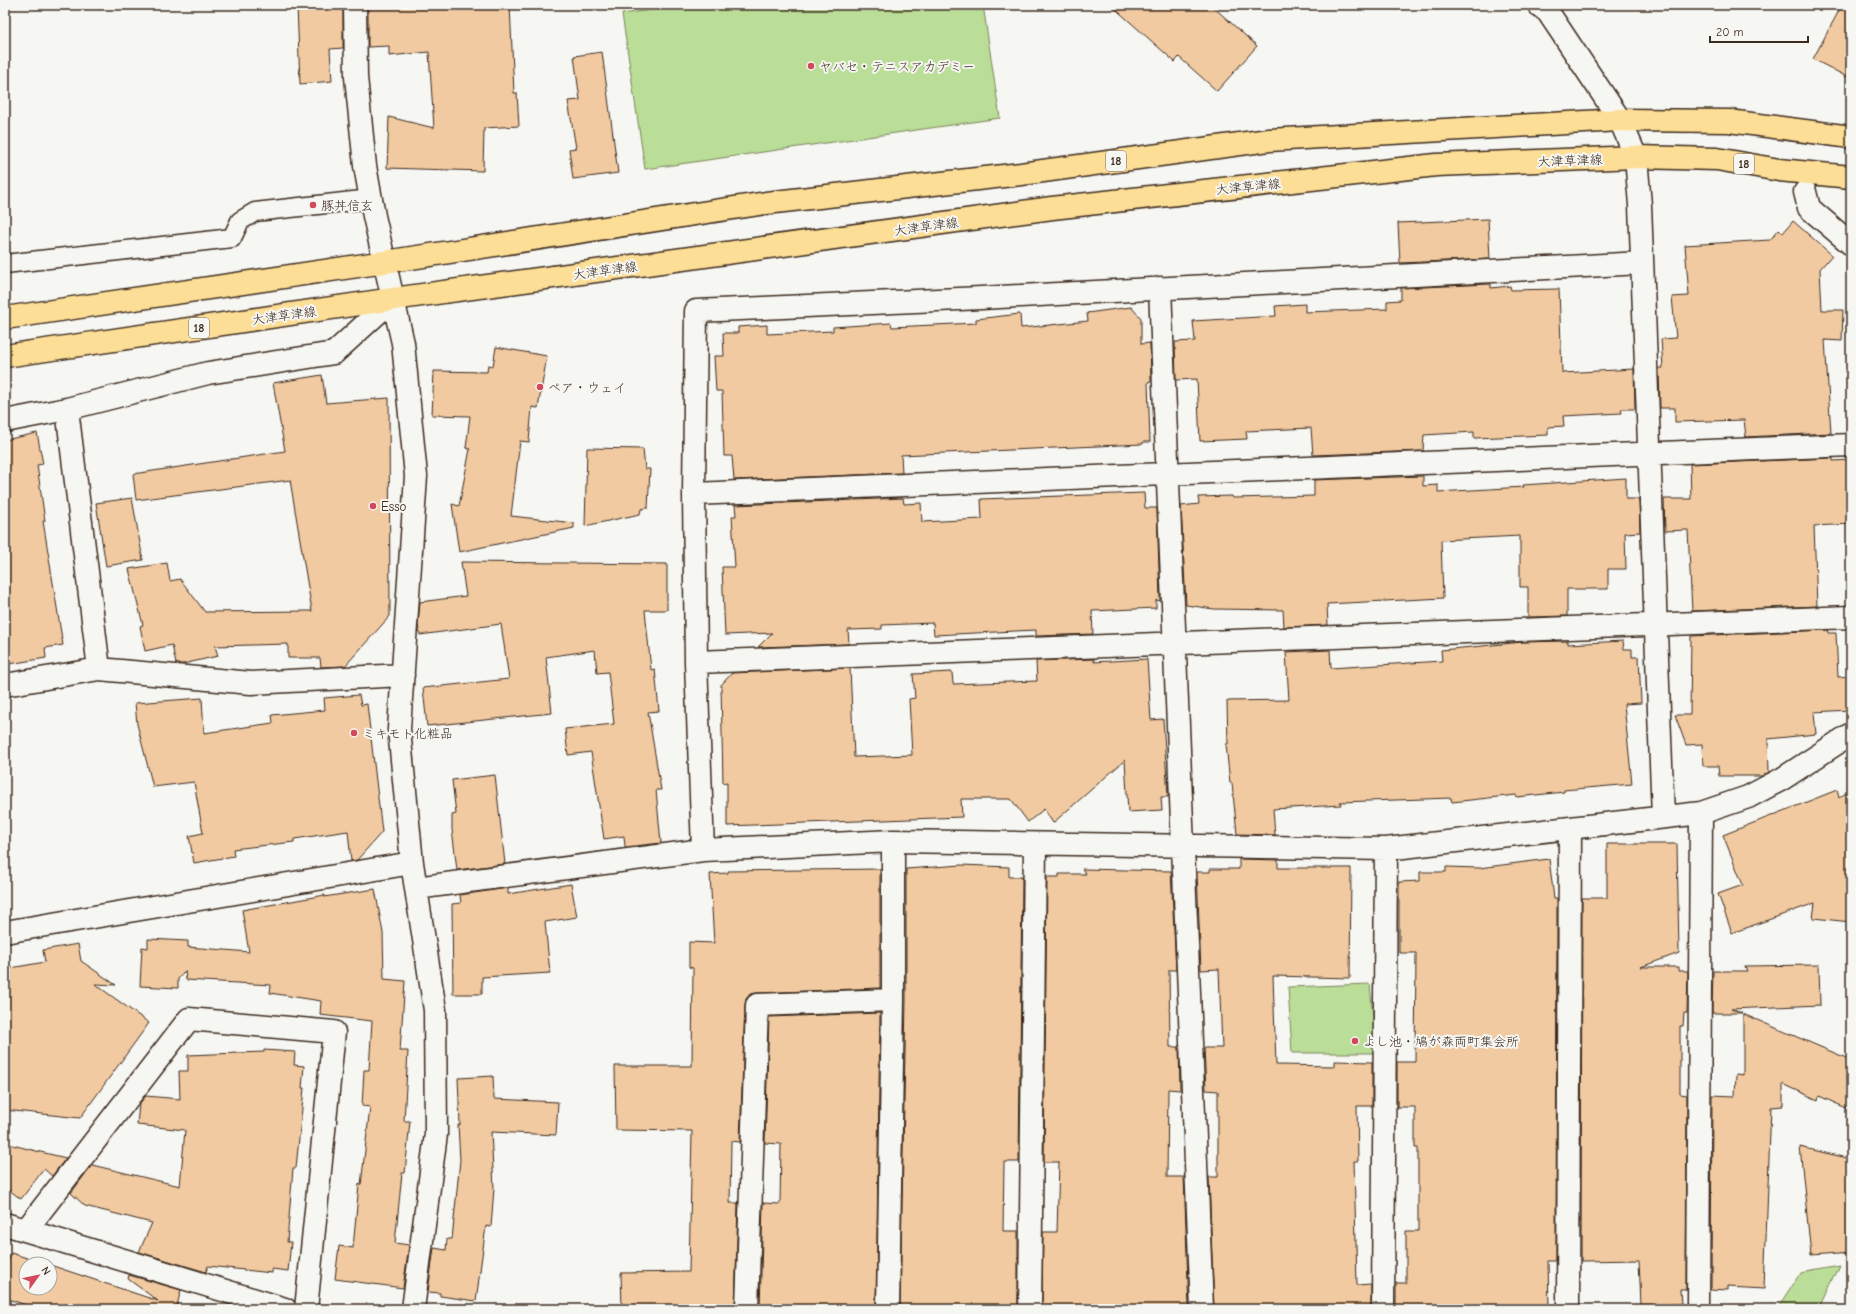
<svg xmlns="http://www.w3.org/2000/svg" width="1856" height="1314" font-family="'Comic Neue','Klee One',sans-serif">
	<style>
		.green { fill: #badd97; stroke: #7a845a }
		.building { fill: #f1caa1; stroke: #3b2a1e }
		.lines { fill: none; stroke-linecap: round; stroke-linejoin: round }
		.service-casing { stroke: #3b2a1e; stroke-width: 21 }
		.minor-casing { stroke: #3b2a1e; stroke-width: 25 }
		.primary-casing { stroke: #3b2a1e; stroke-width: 25 }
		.service { stroke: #f6f6f2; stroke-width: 18 }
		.minor { stroke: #f6f6f2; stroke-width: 22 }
		.primary { stroke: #fdde96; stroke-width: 22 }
		.poi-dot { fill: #d1495b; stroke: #f6f6f2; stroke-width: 1.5 }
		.labels { text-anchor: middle; stroke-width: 4; stroke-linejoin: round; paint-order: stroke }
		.shield { fill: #f6f6f2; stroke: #73675e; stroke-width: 1 }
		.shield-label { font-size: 12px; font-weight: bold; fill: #3b2a1e }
		.poi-label { font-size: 13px; fill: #3b2a1e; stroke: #f6f6f2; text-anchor: start }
		.street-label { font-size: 13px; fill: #3b2a1e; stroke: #f6f6f2 }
	</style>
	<rect width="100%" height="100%" fill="#f6f6f2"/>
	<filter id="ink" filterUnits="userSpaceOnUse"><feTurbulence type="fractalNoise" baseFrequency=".025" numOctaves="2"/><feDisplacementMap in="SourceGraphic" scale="8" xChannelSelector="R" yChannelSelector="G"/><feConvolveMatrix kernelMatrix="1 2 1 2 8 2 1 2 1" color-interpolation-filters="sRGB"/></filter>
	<g filter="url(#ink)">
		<!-- green -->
		<path class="green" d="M687,5h296l17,113 -355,51 -23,-155z
			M1370,984l6,69h-84l-4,-66z
			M1840,1265l-20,44h-43l24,-37z"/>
		<!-- building -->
		<path class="building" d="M297,5h46v43l-13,1 2,32 -32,3z
			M368,5h142l4,88h3l2,33 -35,2 -1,43 -96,-3 2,-51 45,11 -5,-76 -40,4v-10l-21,1z
			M1111,5h100l46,41 -40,45 -38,-34 -4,5z
			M1842,5h9v74l-38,-20z
			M602,52l16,121 -45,6 -4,-30 7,-1 -8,-47 12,-1 -6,-44z
			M1488,219l2,40 -90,4 -2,-40z
			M1793,221l39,34 -12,14 2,41h21l-1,31 -17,-1 6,93 -87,4h2l-2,-17 -69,2v-14h-15l-1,-40h4l-2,-29 15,-1 -4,-41 17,-1 -4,-51 85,-5 9,-11 4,4z
			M1491,284v4l19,-2 1,4 48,-1 3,84 72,-4 1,40h-14l1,4 -59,3 1,10 -16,1v8l-74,3v-6l-50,3 -1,16 -110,4 -2,-27 -65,3 1,8 -47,2 -3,-62 -21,1 -1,-38 20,-1 -2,-20 83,-5 -1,-10 30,-2v8l82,-3v-8l14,-1v-12z
			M1131,307l10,11v26l9,-1 1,38 -3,1 2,60h-7v2l-45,2 -197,9 1,18 -168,7 -2,-24h-8l-2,-65h-6l-2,-35h10l-1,-23h15v-6l29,-2v9l66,-3v-4l58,-4 1,4 84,-4v-4l44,-5 1,14 67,-7 -1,-8z
			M496,347l51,9 -9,52 -6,-1 -3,35 -9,-1 -9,75 63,7v5l-115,24 -7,-48 7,2 11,-57 -4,-1 4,-32 -38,-1 2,-44 53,1 1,-7 5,1z
			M322,375l4,28 63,-5 1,218 -45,50 -24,1 -1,-9h-32v-14l-73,2 3,10 -35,8h-7l-4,-19 -27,6 -5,-25 3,-1 -14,-56 38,-6 3,18 10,-2 25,33 107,-1 -22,-131 -154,20 -3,-26 152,-23 -12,-68z
			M37,433l6,31 -6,1 8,56h-2l20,124 -18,3 1,10 -37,6 -2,-12h-2v-212z
			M587,448l56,1 2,20h5l-2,39 -7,1 -1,5 -55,12z
			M1833,458v3l18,-1v64l-37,2 3,80 -125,5 -4,-81 -23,1 -1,-32h27l-1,-35z
			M1423,476v10l15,-1v7l86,-5 -1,-2 103,-7v21h13l1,33 -15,1 1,36h-18v20h-41v27l-39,1v-30h-8v-51l-79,4 2,58 -116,6 1,21 -44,2 -1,-17 -69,-1 -28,-4 -5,-99 18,-2 -1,-7 34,-1 1,2 81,-2v-16z
			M1144,493l1,15h12l3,93 -4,-1v8l-64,3 1,23 -57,2v-6l-102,5 -1,-12 -51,2v4l-34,1 1,14 -91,3 14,-14 -47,2 -3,-68h13l-3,-51h4l-1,-11 168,-7 1,6 17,-1 1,19 60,-3 -1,-20z
			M132,498l11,62 -37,6 -10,-63z
			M461,562l206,2v46h-22l6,60 4,-1 4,42 -11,1 13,78h-5l5,53 -36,4 -1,-11 -20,3 -13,-87 -23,3 -3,-26 49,-5 -6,-52 -11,1 -2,-23 -49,7 6,56 -125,13 -4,-38 86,-9 -8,-55 -81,11 -2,-10 2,-23 46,-6z
			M1828,630l1,3h7l2,44 13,-1v25h-3l1,9 -35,2 2,22 -48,5 1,33 -7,4h-43l-1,-10h-15l-1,-22 -16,1 -11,-30h15l1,-79z
			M1568,641v3l55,-3 1,8h8v8h7l2,46 -17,1 8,80 -68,6v2l-47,5 -1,-2 -64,7 -1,-4 -111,4 1,3 -68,4 2,26 -38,-1 -5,-51h-2l-4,-39h2l-1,-43 62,-1 -3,-48 44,-2 1,18 111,-7 -1,-11 82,-8z
			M1094,659v3l53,-3 4,61 12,-1 5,78h-7l1,13 -34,2 -3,-52 -72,63 -9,-14 -16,13 -17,-23h-50l1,18 -235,9v-44l-4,1 -2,-98 11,-12 118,-5 4,89 58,-2 -3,-56 6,-1 -2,-24 39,-2 1,12 84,-3 -1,-20z
			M359,695l2,10 6,-1 15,128 -25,28 -6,1 -3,-30 -54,8v3l-61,7 1,7 -40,7 -5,-27 14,-3 -9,-51 -41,5 -16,-63 -2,-21 67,-5 2,35 69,-10 -1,-8 53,-5 -1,-12z
			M495,775l10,89 -48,6 -5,-41v-14l4,-1 -4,-34z
			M1851,789v133l-38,-4 2,-15 -83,30 -14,-39 25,-9 -20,-50 114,-45 2,8z
			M1607,844h70l2,109 -38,14h38v4h9l-1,42h-3l-1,13h-3v68l7,1 -1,194h-6l1,15 -40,1 -2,-45 -58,1 1,-363h25z
			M1239,859l39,1v8h73l-1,110 -77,-2 3,89 59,1v-5l37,1v44h-15l1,55h-4l3,124 14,-1v25h-157l-5,-132h9v-86l-12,-1 -2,-42h18l-3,-79 -18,1 -4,-98h13v-3h29z
			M1549,859l5,39h3l-1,363h-8l1,48h-153v-26h10v-52h12v-83h-3v-41h-18v-45h18l1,-109h-17v-71l21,-1v-9h26v-5l33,1z
			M962,865l47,2v10h13l-3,285h-15l-1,69h15v78h-118l6,-309v-131z
			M880,869v119l-123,5 -7,1 -4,5 -1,6 -5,137 -9,-1 -1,62h8l-3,106h-113l-1,-36 68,-1 3,-141 -76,-1 -1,-64h77l1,-98 -4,-1v-25l25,1 -4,-69 18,-1v-2z
			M1082,869l89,2 5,99h-7l1,77h9l1,43 -12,-1 -1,88h17l5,132h-147l1,-77h14l2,-70h-15l3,-285h12v-3h27z
			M571,884l6,33 -32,5 5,51 -68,4v17h-29l-1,-90 9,-1 -1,-8 48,-7v6z
			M375,889l8,44 1,46 21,2 -5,70h8l-4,70h6l-5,52h-3l-7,70 14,2 -6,43 -68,-9 4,-33 14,2 6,-64 2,1 9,-78 -8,-1 2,-36h5l3,-49 -52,-6 1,-14 -51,-8 1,-8 -85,-5 -1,-9 -7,8v9l-38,-2 2,-39 6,1v-9l40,2v6l61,5 -7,-42 83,-15 -1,2z
			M78,944l3,17 35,24 -21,-1 54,39 -69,95 -75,-8v-141l40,-7 -2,-12z
			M1819,965l1,40 -89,4 11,4h-30l1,-42h34l-2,-5z
			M880,1013l-4,296h-116l3,-106 17,1 1,-60 -16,-1 4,-126z
			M1743,1014l108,46v50l-32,-14 -1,4 -35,-16v22l-12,1 -7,182 -36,-2v4l-17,-1 1,-195 23,1 1,-22 7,1z
			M264,1050l31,2 -1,13 10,1 -2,22h2l-8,80h-3l-6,74h4l-3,29 -16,-2v4l-64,-7 -2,6 -67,-20 13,-29 -67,-17 -14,-13 21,-28 88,21 5,-56 -48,-5 2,-21 7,-8 34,3 -1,-28h9v-16l76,-3z
			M493,1076l1,23 64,3 -2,33 -65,-3 3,56 -3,39 -5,-1 -10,75 -36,-5v-3l-12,-1 6,-44 12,2 1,-11h5l8,-79 -2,-35h2l-2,-47z
			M5,1143l23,6 38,9 -14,18 -8,-7 -23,30 -16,-12z
			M1800,1147l51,12v93l-40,3z
			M11,1253l35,11h-20v24h24v-23l108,36 -30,-22 1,-4 52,15 -5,19h-7l-3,-2v2h-128l-33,-11v-26z"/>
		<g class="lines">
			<!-- service casing -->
			<g class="service-casing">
				<path id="service" d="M5,264l227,-26 8,-17 15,-9 116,-13"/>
			</g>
			<!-- minor casing -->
			<g class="minor-casing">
				<path id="minor" d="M355,5l1,72 9,89 9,50 29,127 13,133 -17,253 13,134 23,147 1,124 -23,175
					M1539,5l9,7 72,108 16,37 4,48 23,612
					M1805,192l4,16 42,36
					M1160,288l42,1021
					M67,409l32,260
					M5,421l62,-12 141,-36 126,-20 59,-54
					M694,494l1157,-49
					M696,662l1155,-45
					M5,685l94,-16 152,14 152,-8
					M703,850l-7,-188 -2,-168 2,-183 285,-13 661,-35
					M416,888l287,-38 190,-9 493,8 315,-36 47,-16 34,-18 69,-45
					M5,932l407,-69
					M5,1224l280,85
					M26,1230l163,-211 145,13 -28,277
					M747,1309l10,-304 136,-5
					M888,1309l5,-309v-159
					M1030,1309l5,-465
					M1383,1309l3,-460
					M1568,1309l2,-480
					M1698,1309l3,-496"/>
			</g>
			<!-- primary casing -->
			<g class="primary-casing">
				<path id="primary" d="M5,318l380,-56 381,-59 255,-29 248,-34 351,-20 109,1 122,16
					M5,356l388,-57 659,-91 384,-43 200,-8 81,2 62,11 72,7"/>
			</g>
			<!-- service -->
			<use href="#service" class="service"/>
			<!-- minor -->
			<use href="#minor" class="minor"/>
			<!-- primary -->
			<use href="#primary" class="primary"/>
		</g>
	</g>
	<!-- markers -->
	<g class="poi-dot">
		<circle cx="811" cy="66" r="4"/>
		<circle cx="313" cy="205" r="4"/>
		<circle cx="540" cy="387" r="4"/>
		<circle cx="373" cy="506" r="4"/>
		<circle cx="354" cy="733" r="4"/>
		<circle cx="1355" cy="1041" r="4"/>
	</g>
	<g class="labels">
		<!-- shield labels -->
		<g class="shield">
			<rect x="1106" y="151" width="20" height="20" rx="3"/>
			<rect x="1734" y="154" width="20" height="20" rx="3"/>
			<rect x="189" y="318" width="20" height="20" rx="3"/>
		</g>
		<g class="shield-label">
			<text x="1116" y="165">18</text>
			<text x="1744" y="168">18</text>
			<text x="199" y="332">18</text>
		</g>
		<!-- poi labels -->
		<g class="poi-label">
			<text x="819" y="71">ヤバセ・テニスアカデミー</text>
			<text x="321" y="210">豚丼信玄</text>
			<text x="548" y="392">ペア・ウェイ</text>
			<text x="381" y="511">Esso</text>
			<text x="362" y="738">ミキモト化粧品</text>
			<text x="1363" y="1046">よし池・鳩が森両町集会所</text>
		</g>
		<!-- street labels -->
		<g class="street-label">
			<text transform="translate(1570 160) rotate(-2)" y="5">大津草津線</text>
			<text transform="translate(1248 186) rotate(-6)" y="5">大津草津線</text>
			<text transform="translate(926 226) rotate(-8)" y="5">大津草津線</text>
			<text transform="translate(605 270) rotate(-8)" y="5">大津草津線</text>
			<text transform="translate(284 315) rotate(-8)" y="5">大津草津線</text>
		</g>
	</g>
	<!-- margin -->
	<rect width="1856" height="1314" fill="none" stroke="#f6f6f2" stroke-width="20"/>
	<rect x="10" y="10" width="1836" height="1294" fill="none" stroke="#3b2a1e" stroke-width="1.5" filter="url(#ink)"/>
	<!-- north arrow -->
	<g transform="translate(38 1276) rotate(57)"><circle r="19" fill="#f6f6f2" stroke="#aba49d"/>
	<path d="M0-3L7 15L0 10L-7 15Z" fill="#d1495b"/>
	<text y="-6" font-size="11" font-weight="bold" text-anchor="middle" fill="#3b2a1e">N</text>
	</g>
	<!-- scale -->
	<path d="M1710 36v6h98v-6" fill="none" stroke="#3b2a1e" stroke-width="2"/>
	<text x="1716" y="36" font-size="12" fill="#3b2a1e" stroke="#f6f6f2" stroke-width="3" paint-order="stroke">20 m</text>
</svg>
